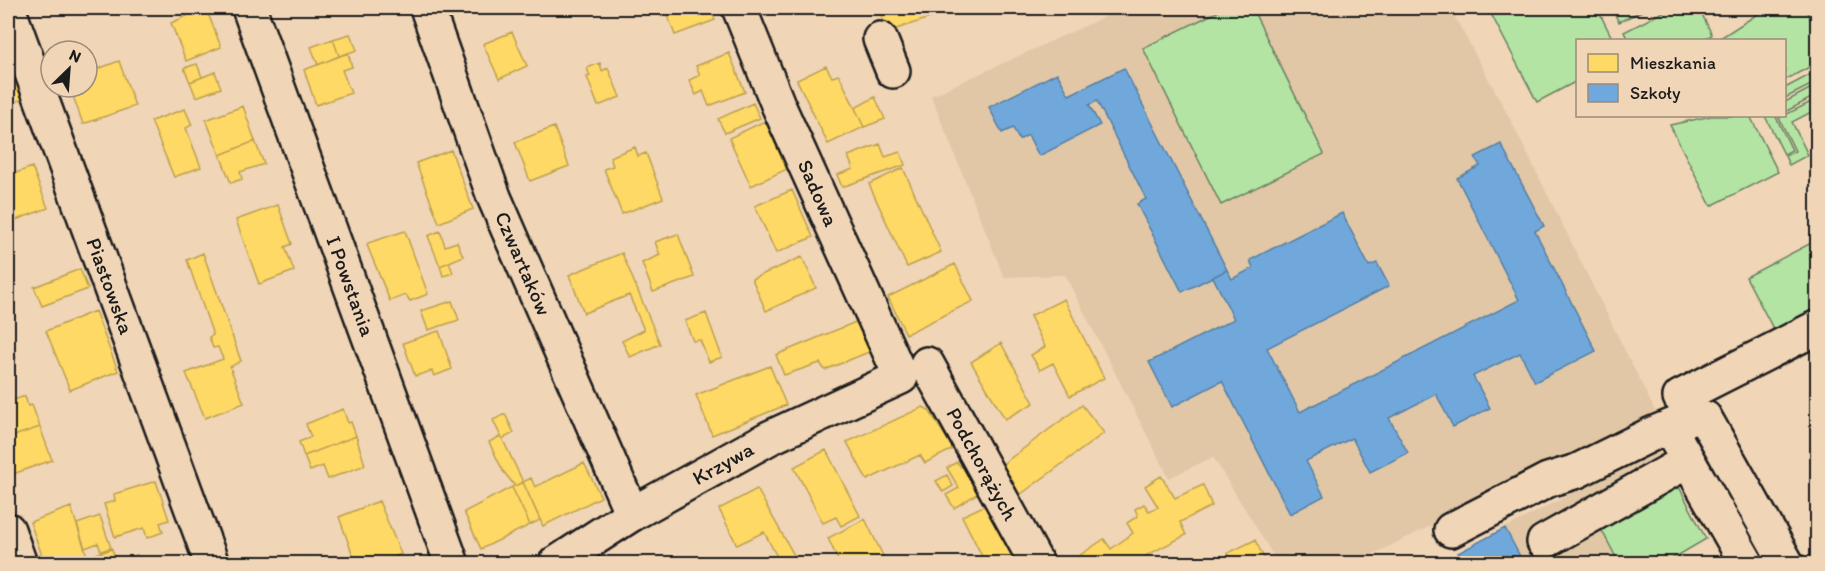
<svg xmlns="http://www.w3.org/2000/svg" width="1825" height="571" font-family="Itim,sans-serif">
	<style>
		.built { fill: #e1c7a6 }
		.green { fill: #b4e4a3; stroke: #688060; stroke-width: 1.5 }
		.homes { fill: #ffd966; stroke: #bba050; stroke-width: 1.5 }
		.schools { fill: #6fa8dc; stroke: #567ea2; stroke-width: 1.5 }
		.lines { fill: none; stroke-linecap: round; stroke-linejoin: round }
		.minor-casing { stroke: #1c1c1c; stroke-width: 38 }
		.minor { stroke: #f0d5b7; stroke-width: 33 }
		.labels { text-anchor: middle; stroke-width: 6; stroke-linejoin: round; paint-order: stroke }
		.street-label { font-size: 21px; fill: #1c1c1c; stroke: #f0d5b7 }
	</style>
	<rect width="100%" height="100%" fill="#f0d5b7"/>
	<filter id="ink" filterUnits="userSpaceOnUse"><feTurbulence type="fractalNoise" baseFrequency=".0167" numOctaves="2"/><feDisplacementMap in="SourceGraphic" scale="12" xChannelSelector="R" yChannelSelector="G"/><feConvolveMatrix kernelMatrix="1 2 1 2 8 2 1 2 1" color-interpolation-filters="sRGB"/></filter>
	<g filter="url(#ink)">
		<!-- built -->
		<path class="built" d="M1124,8h326l58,107 149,300 -302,148h-77l-65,-106 -44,21 -104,-203 -61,2 -73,-181z
			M1658,448l48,91 -41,24h-201l-6,-10z"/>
		<!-- green -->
		<path class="green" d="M1225,8h27l72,146 -103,51 -78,-157z
			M1488,8h109l16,32h-35l-1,41 -40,21z
			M1611,8h37l-29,14z
			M1671,8h28l13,27 -10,5h-74l-4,-8z
			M1767,8h38l12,24v31l-32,17 -1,-40h-67z
			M1817,71v11l-32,16v-10z
			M1817,85v10l-32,17v-10z
			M1817,99v10l-25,13 16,33 -19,10 -4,-9 10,-5 -16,-33z
			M1711,116h39l28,56 -67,34 -41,-81z
			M1765,116h13l-2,1 16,33 -8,4z
			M1817,240v75l-40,21 -31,-59z
			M1677,483l29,56 -41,24h-46l-21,-40z"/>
		<!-- homes -->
		<path class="homes" d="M183,8h15l1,3 7,-3 15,39 -35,14 -15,-38 16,-7z
			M665,8h45l5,12 -40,15z
			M879,8h81l-73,24z
			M512,32l15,34 -28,13 -16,-35z
			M350,34l7,16 -18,6 -6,-17z
			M333,39l6,17 -21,9 -7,-18z
			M348,53l4,14 -10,3 9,23 -35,12 -12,-35z
			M729,53l16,39 -36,14 -6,-15 -7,4 -7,-15 11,-5 -4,-9z
			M119,61l16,45 -52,18 -13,-37h17v-14z
			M11,63l12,36 -15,6v-41z
			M600,63l2,8 6,-3 12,29 -22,9 -11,-29 3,-1 -3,-8z
			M197,64l5,13 -12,5 -6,-14z
			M826,66l6,11 7,-2 25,52 -36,17 -31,-64z
			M215,72l6,16 -25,9 -6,-15z
			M875,97l10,22 -21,8 -9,-19z
			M753,103l7,15 -35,15 -7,-14z
			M243,106l12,35 -35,14 -14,-35z
			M185,109l7,16 -6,3 15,39 -27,10 -23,-56z
			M765,121l22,48 -36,17 -22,-48z
			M554,127l15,39 -39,15 -15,-39z
			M255,141l9,23 -24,8 2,7 -11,4 -11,-28z
			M880,144l5,13 15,-5 5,13 -63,22 -5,-12 16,-6 -5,-13z
			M635,147l3,9 8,-3 17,45 -41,16 -18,-45 9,-3 -3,-9z
			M451,150l22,59 -34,14 -23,-60z
			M32,167l16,41 -40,15v-47z
			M903,168l38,84 -34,15 -38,-83z
			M792,190l21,47 -37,16 -21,-47z
			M278,205l14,39 -7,3 9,24 -35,13 -23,-64z
			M405,231l23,63 -18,7 -4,-6 -16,6 -23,-56 1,-2z
			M440,231l5,15 12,-4 6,14 -23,10 -12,-30z
			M678,234l16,43 -41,15 -11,-29 18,-8 -5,-13z
			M203,253l38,108 -11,6 14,36 -39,15 -19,-45 37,-14 -5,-12 -5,1 -4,-11 4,-2 -26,-75z
			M622,253l38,91 -30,13 -8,-16 22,-11 -15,-35 -45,18 -15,-38z
			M802,257l14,31 -50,23 -14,-32z
			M449,262l4,11 -10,3 -3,-10z
			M955,264l18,37 -67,33 -18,-37z
			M80,269l8,20 -46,17 -8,-19z
			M1064,299l40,79 -34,18 -17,-33 -13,7 -9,-15 14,-8 -15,-31z
			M452,301l7,19 -31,10 -7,-19z
			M95,311l23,60 -48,19 -24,-59z
			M706,313l16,44 -13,5 -9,-22 -7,1 -8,-20z
			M858,321l13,30 -46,19 -5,-7 -36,12 -8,-20z
			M439,331l13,38 -18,7 -2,-5 -17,5 -12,-33z
			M8,333l8,25 -8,3z
			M1001,343l33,60 -29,16 -34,-57z
			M770,366l16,39 -74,30 -16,-40z
			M25,396l3,10 4,-1 8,22 -32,11v-36z
			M1082,405l22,28 -87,64 -21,-28z
			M923,407l6,3 24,39 -28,14 -5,-8 -53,25 -20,-38z
			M343,409l5,14 3,-1 5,14 -52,20 -5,-14 12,-5 -5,-13z
			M505,414l9,19 -12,6 -9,-19z
			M40,427l12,33 -39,14 -5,-15v-21z
			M356,436l9,29 -37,14 -5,-13 -13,5 -6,-15z
			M501,436l22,46 -8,4 -12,-15 -14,-29z
			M826,450l34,66 -19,10 -5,-9 -13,6 -29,-56z
			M957,462l4,5 8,-4 16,26 -31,19 -8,-13 13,-7 -12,-20z
			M584,463l17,34 -58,29 -20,-44 8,-4 4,9z
			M947,475l6,11 -10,6 -7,-11z
			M1161,476l14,22 28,-13 9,21 -32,16 6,13 -39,20 -10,9h-70l37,-25 7,10 22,-16 -6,-10 11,-7 -3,-7 9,-5 5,7 9,-4 -13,-21z
			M156,481l13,39 -9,3 3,9 -16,6 -3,-10 -29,9 -11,-33 11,-3 -1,-7z
			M523,482l17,38 -10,5 -18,-38z
			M512,487l18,38 -49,24 -17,-37z
			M757,489l38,68 -12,7h-2l-17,-32 -27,13 -18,-36z
			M379,501l22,53 -23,10h-22l-17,-47z
			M994,501l28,56 -13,7h-23l-24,-48z
			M71,507l16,49 -20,8h-22l-15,-42z
			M100,516l11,32 -10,3 -3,-8 -13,5 -8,-24z
			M865,519l22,45h-47l-12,-26z
			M1255,540l12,24h-34l-5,-11z
			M112,549l5,15h-17l-4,-10z
			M137,555l3,9h-17l-1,-4z
			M87,556l3,8h-23z
			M640,556l3,8h-18z
			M305,558l2,6h-17z"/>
		<!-- schools -->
		<path class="schools" d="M1124,68l103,202 -45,22 -45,-88 9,-5 -49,-98 -8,4 11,20 -61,31 -11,-21 -9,5 -6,-12 -11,5 -13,-26 68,-34 12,22z
			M1501,144l43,82 -9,5 61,120 -61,31 -15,-29 -47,23 17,32 -37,19 -17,-33 -47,24 19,35 -38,19 -18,-34 -46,23 18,35 -34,18 -68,-133 -50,26 -23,-45 85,-43 -21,-42 14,-7 5,9 21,-11 -3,-8 92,-47 27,53 8,-3 12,23 -122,62 33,64 219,-112 -62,-122 23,-12 -5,-9z
			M1505,528l19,36h-60l-6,-11z"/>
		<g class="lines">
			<!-- minor casing -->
			<g class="minor-casing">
				<g id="minor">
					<path id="s1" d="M8,8l204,556"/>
					<path id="s2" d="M249,8l203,556"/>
					<path id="s3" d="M427,8l67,189 138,317"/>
					<path d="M880,39l13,32"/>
					<path id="s4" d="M927,364l110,200"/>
					<path d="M1680,397l138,-70"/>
					<path d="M8,530l12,34"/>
					<path d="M1451,530l97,-50 29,-9 75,-37 29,-12"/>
					<path d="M1544,542l144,-81"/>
					<path id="s5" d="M555,564l77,-50 137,-76 132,-61 -122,-270 -40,-99"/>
					<path d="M1747,564l-73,-128 7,-14 13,-7 11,3 82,146"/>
				</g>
			</g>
			<!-- minor -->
			<use href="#minor" class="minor"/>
		</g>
	</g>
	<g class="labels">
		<!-- street labels -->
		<g class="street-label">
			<text transform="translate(818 193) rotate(66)" y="7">Sadowa</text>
			<text dy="7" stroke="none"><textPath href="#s3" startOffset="273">Czwartaków</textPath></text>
			<text dy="7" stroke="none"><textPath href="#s1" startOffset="296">Piastowska</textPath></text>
			<text dy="7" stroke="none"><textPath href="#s2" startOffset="296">I Powstania</textPath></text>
			<text dy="7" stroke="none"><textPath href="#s5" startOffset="196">Krzywa</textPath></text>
			<text dy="7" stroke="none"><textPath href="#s4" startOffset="114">Podchorążych</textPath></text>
		</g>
	</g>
	<!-- margin -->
	<rect width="1825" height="571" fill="none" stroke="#f0d5b7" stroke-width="30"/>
	<rect x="15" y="15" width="1795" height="541" fill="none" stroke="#1c1c1c" stroke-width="2" filter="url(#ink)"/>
	<!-- legend -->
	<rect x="1576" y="39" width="210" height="78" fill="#f0d5b7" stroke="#9b8b79" stroke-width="1.5"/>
	<rect x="1588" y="54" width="30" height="18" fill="#ffd966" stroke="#9b8b79" stroke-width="1.5"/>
	<text x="1630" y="69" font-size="18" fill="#1c1c1c">Mieszkania</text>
	<rect x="1588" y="84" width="30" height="18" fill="#6fa8dc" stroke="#9b8b79" stroke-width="1.5"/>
	<text x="1630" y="99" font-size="18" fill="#1c1c1c">Szkoły</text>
	<!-- north arrow -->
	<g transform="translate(69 69) rotate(25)"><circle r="28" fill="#f0d5b7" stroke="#9b8b79" stroke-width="1.5"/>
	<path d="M0-4.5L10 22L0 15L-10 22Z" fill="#1c1c1c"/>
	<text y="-9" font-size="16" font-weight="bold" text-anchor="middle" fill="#1c1c1c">N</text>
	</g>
</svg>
